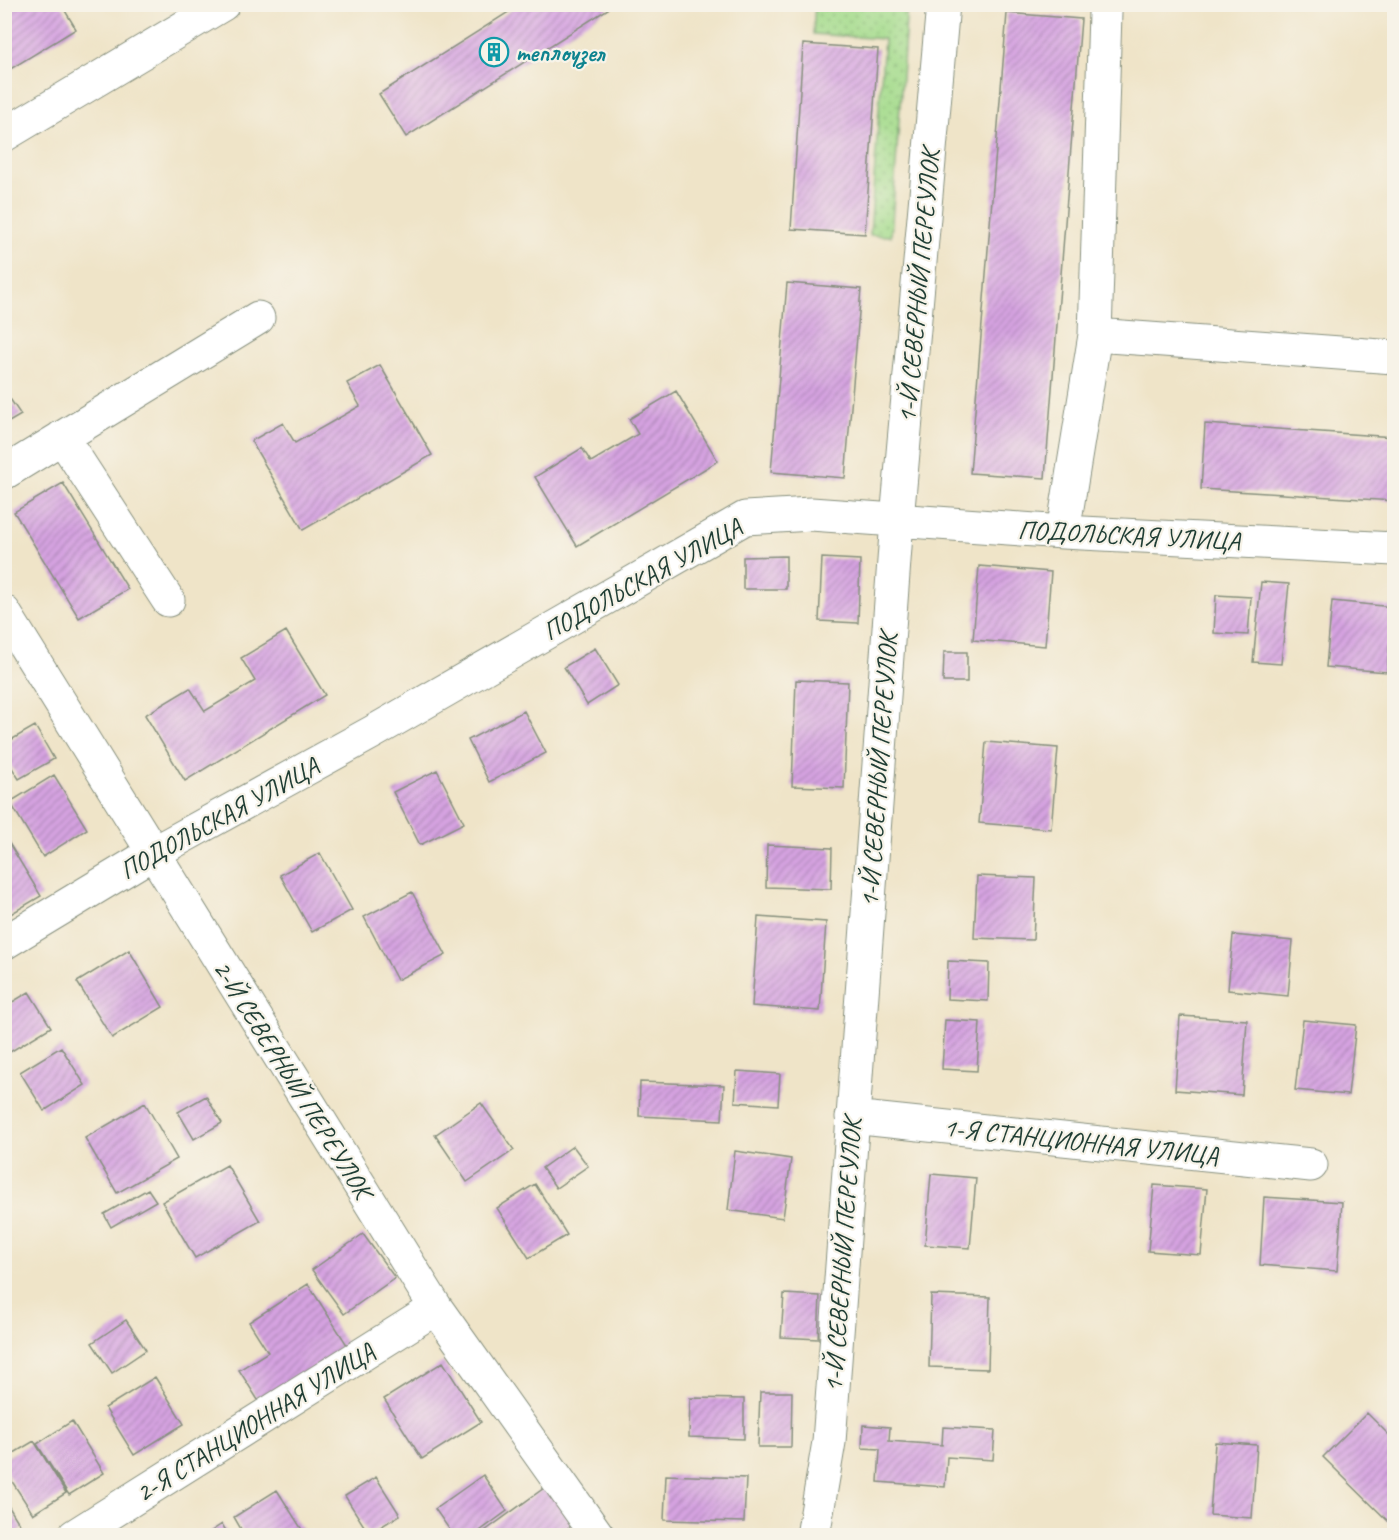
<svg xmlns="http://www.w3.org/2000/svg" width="1399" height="1540" font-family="Caveat,sans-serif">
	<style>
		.green { fill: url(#green-dots); stroke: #628c60; stroke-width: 1.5 }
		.building { fill: url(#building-hatch) }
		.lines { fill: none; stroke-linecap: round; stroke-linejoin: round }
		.minor-casing { stroke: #87907e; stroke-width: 35 }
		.minor { stroke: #fff; stroke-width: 33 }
		.labels { text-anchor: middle; stroke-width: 4.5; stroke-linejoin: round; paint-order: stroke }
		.culture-label { font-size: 26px; font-weight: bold; fill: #0d838f; stroke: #f7f3e8; text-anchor: start }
		.street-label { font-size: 26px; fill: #1f3d34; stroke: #f7f3e8 }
	</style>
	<defs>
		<pattern id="green-dots" width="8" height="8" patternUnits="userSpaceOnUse" patternTransform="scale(1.5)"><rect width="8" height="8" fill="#a5dc8d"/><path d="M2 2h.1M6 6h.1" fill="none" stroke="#86b474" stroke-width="1.8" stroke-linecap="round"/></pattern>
		<pattern id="building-hatch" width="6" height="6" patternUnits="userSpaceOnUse" patternTransform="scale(1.5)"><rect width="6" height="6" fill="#d6a3e1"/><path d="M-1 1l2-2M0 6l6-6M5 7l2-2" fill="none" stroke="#ad86b7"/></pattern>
	</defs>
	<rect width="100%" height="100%" fill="#f7f3e8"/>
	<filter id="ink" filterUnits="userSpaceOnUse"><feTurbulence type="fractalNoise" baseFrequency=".0167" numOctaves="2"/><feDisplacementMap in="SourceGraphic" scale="12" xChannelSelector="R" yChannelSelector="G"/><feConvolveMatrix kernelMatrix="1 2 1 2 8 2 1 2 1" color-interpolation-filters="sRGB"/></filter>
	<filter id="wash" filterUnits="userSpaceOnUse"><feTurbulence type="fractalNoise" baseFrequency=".008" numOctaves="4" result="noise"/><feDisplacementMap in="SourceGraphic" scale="24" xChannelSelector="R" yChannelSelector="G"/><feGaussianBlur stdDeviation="1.35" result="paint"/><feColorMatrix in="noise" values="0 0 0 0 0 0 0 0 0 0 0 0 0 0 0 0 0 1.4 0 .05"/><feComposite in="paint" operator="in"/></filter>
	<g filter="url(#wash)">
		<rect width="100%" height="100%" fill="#efe4c8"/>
		<!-- green -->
		<path class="green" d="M815,5h92l-16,231 -21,-1 14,-196 -71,-5z"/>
		<g id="blocks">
			<!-- building -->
			<path class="building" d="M16,4h45l15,25 -72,44v-62z
				M521,4h84l3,5 -202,128 -27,-43z
				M1007,13l74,6 -36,459 -75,-5z
				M803,44l75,5 -13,185 -74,-5z
				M787,283l74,6 -16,189 -74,-6z
				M380,365l52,90 -129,75 -52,-89 32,-18 12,20 65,-37 -13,-23z
				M4,390l17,25 -17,10z
				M676,391l42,70 -141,85 -42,-69 47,-29 9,14 47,-28 -9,-15z
				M1205,424l189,13v64l-193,-12z
				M63,483l65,106 -49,29 -65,-106z
				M786,556v33h-43v-32z
				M822,558l38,2 -2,63 -39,-2z
				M979,566l72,6 -6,74 -72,-6z
				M1261,582l28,2 -8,80 -28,-2z
				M1216,595l35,2 -3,38 -34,-2z
				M1332,601l61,6 -6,65 -61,-5z
				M286,631l39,64 -140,86 -40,-66 45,-27 15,23 50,-30 -14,-23z
				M595,648l23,37 -31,20 -23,-38z
				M944,652h23v30h-24z
				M796,680l52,2 -4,106 -52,-2z
				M524,711l22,42 -57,29 -21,-42z
				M35,726l19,33 -35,20 -15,-24v-11z
				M986,742l72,6 -7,81 -72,-6z
				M437,770l27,53 -44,22 -27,-53z
				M54,775l33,54 -44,28 -33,-55z
				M4,835l37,61 -37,22z
				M767,845l65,3 -1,41 -65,-2z
				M320,853l32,57 -40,22 -32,-57z
				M977,876l59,2 -3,62 -59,-2z
				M412,892l34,63 -49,25 -33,-63z
				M758,917l68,5 -6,89 -68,-5z
				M1233,935l60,6 -5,55 -60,-6z
				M129,950l34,57 -51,31 -35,-56z
				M948,961l41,2 -1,38 -41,-2z
				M29,992l22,35 -41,25 -6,-10v-35z
				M1180,1016l67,4 -5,75 -67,-5z
				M945,1020l35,2 -3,49 -35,-2z
				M1303,1020l53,5 -8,70 -53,-5z
				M61,1047l24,38 -41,26 -24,-39z
				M737,1071l43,3 -2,31 -43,-3z
				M640,1082l84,3 -2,35 -83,-4z
				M206,1096l16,27 -28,16 -16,-27z
				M145,1103l32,56 -60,34 -32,-55z
				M481,1103l33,47 -47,32 -32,-47z
				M573,1146l15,20 -32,22 -14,-20z
				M735,1151l56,8 -8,59 -55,-8z
				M227,1165l33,56 -65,37 -33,-56z
				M931,1174l45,4 -6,70 -45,-3z
				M535,1184l32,51 -38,23 -32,-50z
				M1154,1185l53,4 -6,66 -53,-4z
				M148,1189l8,12 -45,26 -7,-13z
				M1264,1197l78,5 -5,69 -77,-6z
				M363,1234l32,44 -51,36 -32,-44z
				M308,1284l43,67 -88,57 -24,-38 29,-18 -19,-30z
				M784,1294l36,2 -2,43 -37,-2z
				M931,1295l59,2 -2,72 -59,-2z
				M126,1320l20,30 -34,23 -20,-30z
				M443,1362l38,60 -59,37 -38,-60z
				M155,1377l29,47 -50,31 -29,-47z
				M760,1392h32l-1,55h-33z
				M690,1398l54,1v40l-55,-2z
				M1367,1413l27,27v87l-71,-70z
				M72,1421l32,52 -35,22 -32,-51z
				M863,1425l27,2 -1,14 53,4 1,-18 52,3 -2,30 -46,-3 -2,30 -67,-5 2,-33 -18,-1z
				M34,1441l32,52 -33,21 -29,-45v-10z
				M1215,1442l42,3 -5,73 -42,-3z
				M483,1475l24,36 -34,25h-19l-19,-27z
				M666,1475l80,3 -2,44 -80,-2z
				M376,1477l24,38 -31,19 -24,-38z
				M551,1483l27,38 -21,15h-79z
				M277,1490l29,46h-61l-11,-19z
				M4,1499l18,29 -11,8h-7z
				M222,1524l7,12h-25z"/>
		</g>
	</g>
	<g filter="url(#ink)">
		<use href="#blocks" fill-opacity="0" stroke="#87907e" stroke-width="1.5"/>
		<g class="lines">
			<!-- minor casing -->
			<g class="minor-casing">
				<path id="minor" d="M4,135l219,-131
					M1095,335l299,22
					M62,437l106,163
					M4,473l254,-155
					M1063,532l32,-197 10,-322
					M4,612l432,696 162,228
					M4,943l149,-90 220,-121 372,-214 66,-4 252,18 331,17
					M852,1117l459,48
					M74,1536l362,-228
					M813,1536l16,-94 68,-922 46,-516"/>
			</g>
			<!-- minor -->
			<use href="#minor" class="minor"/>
		</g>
	</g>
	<!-- icons -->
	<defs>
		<g id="building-ring" transform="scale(1.5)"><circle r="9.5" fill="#f7f3e8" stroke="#0f9aa8" stroke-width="1.5"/><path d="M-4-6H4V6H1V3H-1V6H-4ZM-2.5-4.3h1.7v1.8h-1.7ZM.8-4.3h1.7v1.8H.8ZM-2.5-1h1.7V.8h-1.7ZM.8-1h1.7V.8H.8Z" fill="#0f9aa8"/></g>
	</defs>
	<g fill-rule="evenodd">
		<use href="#building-ring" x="494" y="52"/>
	</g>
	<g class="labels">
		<!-- culture labels -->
		<g class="culture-label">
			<text x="515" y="61">теплоузел</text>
		</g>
		<!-- street labels -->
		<g class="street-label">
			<text transform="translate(918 286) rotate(-85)" y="9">1-Й СЕВЕРНЫЙ ПЕРЕУЛОК</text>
			<text transform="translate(1129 535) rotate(3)" y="9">ПОДОЛЬСКАЯ УЛИЦА</text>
			<text transform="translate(642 579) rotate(-29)" y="9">ПОДОЛЬСКАЯ УЛИЦА</text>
			<text transform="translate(878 770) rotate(-86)" y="9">1-Й СЕВЕРНЫЙ ПЕРЕУЛОК</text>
			<text transform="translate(219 818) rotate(-29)" y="9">ПОДОЛЬСКАЯ УЛИЦА</text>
			<text transform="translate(293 1079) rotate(58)" y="9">2-Й СЕВЕРНЫЙ ПЕРЕУЛОК</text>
			<text transform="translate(1081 1141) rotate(6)" y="9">1-Я СТАНЦИОННАЯ УЛИЦА</text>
			<text transform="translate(842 1255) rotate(-86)" y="9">1-Й СЕВЕРНЫЙ ПЕРЕУЛОК</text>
			<text transform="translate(255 1422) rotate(-32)" y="9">2-Я СТАНЦИОННАЯ УЛИЦА</text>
		</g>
	</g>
	<!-- margin -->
	<rect width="1399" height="1540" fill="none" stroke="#f7f3e8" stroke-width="24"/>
</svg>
